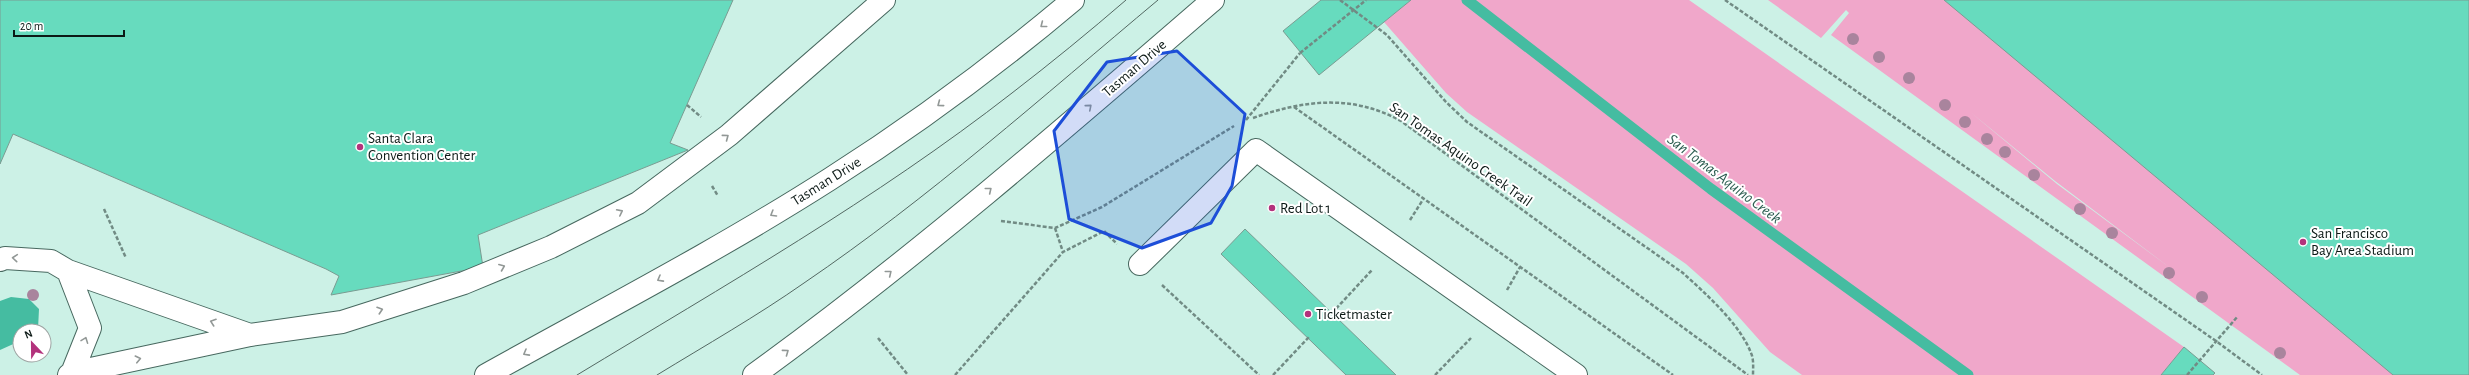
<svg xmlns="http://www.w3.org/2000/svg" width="2469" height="375" font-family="'Alegreya Sans',sans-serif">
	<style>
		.green { fill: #f0a7ca; fill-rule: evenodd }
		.water { fill: #45bca1 }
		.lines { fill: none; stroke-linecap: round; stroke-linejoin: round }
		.stream { stroke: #45bca1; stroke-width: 11 }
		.building { fill: #67dbbe; stroke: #7a9c92 }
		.minor-casing { stroke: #47685f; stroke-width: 24 }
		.major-casing { stroke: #47685f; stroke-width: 24 }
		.path { stroke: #718b84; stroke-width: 2.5; stroke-dasharray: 4 2; stroke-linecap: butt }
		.minor { stroke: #fff; stroke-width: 22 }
		.major { stroke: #fff; stroke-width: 22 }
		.tram { stroke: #536862; stroke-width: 1 }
		.path-bridge { stroke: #718b84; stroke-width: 2.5; stroke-dasharray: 4 2; stroke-linecap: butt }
		.tree { fill: #a9849d }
		.oneway { stroke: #929896 }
		.marked { fill: #1d4ed8; fill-opacity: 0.2; stroke: #1d4ed8; stroke-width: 3; stroke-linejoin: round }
		.poi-dot { fill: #b3327c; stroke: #fff; stroke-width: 1.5 }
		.labels { text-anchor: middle; stroke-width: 4; stroke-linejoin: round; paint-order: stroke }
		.street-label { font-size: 15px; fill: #0c1916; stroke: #fff }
		.poi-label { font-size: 15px; fill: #0c1916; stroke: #fff; text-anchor: start }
		.water-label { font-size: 16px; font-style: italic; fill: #2d5e51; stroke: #fff }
	</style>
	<rect width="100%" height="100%" fill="#ccf1e6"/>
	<!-- green -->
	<path class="green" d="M1411,0h278l495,347 -23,28h-359l-32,-23 -57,-64 -27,-24 -219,-152 -21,-19 -62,-71z
		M1768,0h701v375h-169l-469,-340 18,-22 -3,-3 -25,28zM1969,111l86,70 118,89 -116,-86z"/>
	<!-- water -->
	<path class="water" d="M11,297l18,2 10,10 -1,20 -2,2h-16v10l-20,9v-49z"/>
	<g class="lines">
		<!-- stream -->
		<path class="stream" d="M1467,0l244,189 257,186"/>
	</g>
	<!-- building -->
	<path class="building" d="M0,0h733l-63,143 18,7 -210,85 5,32 -152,28 8,-19 -13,-7 -313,-135 -13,30z
		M1321,0h90l-92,75 -36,-44z
		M1944,0h525v375h-76z
		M1245,229l151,146h-50l-125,-121z
		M2184,347l31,26 -2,2h-52z"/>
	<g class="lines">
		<!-- minor casing -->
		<g class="minor-casing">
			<path id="minor" d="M0,260l5,-2 46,3 17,10 22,57 -18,45 -3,2
				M1140,264l116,-114 320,225
				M68,271l182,64
				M72,373l178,-38 92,-13 122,-39 87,-36 87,-44 91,-68 155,-135"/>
		</g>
		<!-- major casing -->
		<g class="major-casing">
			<path id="major" d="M486,375c115,-64 233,-125 344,-196 85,-54 166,-114 243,-179
				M754,375c160,-116 310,-246 459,-375"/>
		</g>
		<!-- path -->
		<path class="path" d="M1340,0l47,35 59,67 21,20 216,151c22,20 57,51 68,80 3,6 2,16 2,22
			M1725,0l491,341 46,34
			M687,105l14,12
			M1294,107l379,268
			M1253,118c51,-18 99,-24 148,3l347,254
			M1246,120l54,-67
			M712,186l6,10
			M104,209l22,49
			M1410,220l14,-22
			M1001,221l54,7 47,-21 132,-81
			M1055,228l8,24
			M1162,285l97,90
			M1507,290l13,-23
			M1332,313l40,-43
			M878,338l30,37
			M955,375l108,-123 41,-21 13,13
			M1273,375l36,-38
			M1435,375l36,-37
			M2187,375l51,-59"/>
		<!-- minor -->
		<use href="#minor" class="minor"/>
		<!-- major -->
		<use href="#major" class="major"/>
		<!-- tram -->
		<path class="tram" d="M577,375c147,-89 299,-176 435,-282 39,-30 77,-61 114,-93
			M657,375c49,-30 100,-59 147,-92 125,-85 238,-186 354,-283"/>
		<!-- path-bridge -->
		<path class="path-bridge" d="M1300,53l66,-53"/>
	</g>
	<!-- trees -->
	<g class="tree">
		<circle cx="1853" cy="39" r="6"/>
		<circle cx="1879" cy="57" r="6"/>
		<circle cx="1909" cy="78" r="6"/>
		<circle cx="1945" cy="105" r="6"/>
		<circle cx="1965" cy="122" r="6"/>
		<circle cx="1987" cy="139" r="6"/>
		<circle cx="2005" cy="152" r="6"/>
		<circle cx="2034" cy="175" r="6"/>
		<circle cx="2080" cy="209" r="6"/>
		<circle cx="2112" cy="233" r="6"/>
		<circle cx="2169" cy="273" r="6"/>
		<circle cx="33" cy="295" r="6"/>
		<circle cx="2202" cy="297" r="6"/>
		<circle cx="2280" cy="353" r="6"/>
	</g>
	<!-- one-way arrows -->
	<defs><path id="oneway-chevron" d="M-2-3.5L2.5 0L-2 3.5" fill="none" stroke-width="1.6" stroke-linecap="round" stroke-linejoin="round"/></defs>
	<g class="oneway">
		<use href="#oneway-chevron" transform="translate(1043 25) rotate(142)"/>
		<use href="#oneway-chevron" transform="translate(940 104) rotate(143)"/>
		<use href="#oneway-chevron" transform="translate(1089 107) rotate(-41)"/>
		<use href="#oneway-chevron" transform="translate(726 137) rotate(-37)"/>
		<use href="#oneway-chevron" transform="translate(989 190) rotate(-39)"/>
		<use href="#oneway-chevron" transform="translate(620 212) rotate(-27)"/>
		<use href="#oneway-chevron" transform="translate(773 214) rotate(149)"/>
		<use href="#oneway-chevron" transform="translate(15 258) rotate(-175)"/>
		<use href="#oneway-chevron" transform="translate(502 267) rotate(-22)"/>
		<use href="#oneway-chevron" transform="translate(889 273) rotate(-39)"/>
		<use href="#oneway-chevron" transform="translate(660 279) rotate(151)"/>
		<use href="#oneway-chevron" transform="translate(380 310) rotate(-18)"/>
		<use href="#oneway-chevron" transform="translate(213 322) rotate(-161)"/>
		<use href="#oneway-chevron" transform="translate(85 340) rotate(-69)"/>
		<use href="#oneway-chevron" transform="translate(786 352) rotate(-36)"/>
		<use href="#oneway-chevron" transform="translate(526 353) rotate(151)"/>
		<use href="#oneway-chevron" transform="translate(138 359) rotate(-13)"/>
	</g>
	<!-- marked area -->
	<path class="marked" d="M1177,51l68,63 -13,72 -21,37 -69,25 -73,-29 -15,-88 53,-69z"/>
	<!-- markers -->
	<g class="poi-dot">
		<circle cx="360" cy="147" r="4"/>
		<circle cx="1272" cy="208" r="4"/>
		<circle cx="2303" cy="242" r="4"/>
		<circle cx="1308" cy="314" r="4"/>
	</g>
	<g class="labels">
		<!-- street labels -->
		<g class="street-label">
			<text transform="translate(1134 68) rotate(-41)" y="5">Tasman Drive</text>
			<text transform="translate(1461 154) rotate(35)" y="5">San Tomas Aquino Creek Trail</text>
			<text transform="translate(826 181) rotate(-32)" y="5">Tasman Drive</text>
		</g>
		<!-- poi labels -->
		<g class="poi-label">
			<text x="368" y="143">Santa Clara<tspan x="368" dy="17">Convention Center</tspan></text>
			<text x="1280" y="213">Red Lot 1</text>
			<text x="2311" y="238">San Francisco<tspan x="2311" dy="17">Bay Area Stadium</tspan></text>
			<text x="1316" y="319">Ticketmaster</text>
		</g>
		<!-- water labels -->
		<g class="water-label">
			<text transform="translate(1725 178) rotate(37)" y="6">San Tomas Aquino Creek</text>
		</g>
	</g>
	<!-- north arrow -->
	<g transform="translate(32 343) rotate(338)"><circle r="19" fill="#ffffff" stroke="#9ea3a2"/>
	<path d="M0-3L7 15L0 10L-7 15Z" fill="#b3327c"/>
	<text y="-6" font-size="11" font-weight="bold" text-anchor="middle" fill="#0c1916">N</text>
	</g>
	<!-- scale -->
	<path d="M14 30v6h110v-6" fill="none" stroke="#0c1916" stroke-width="2"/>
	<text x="20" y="30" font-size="12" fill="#0c1916" stroke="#ffffff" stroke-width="3" paint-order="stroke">20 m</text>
</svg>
